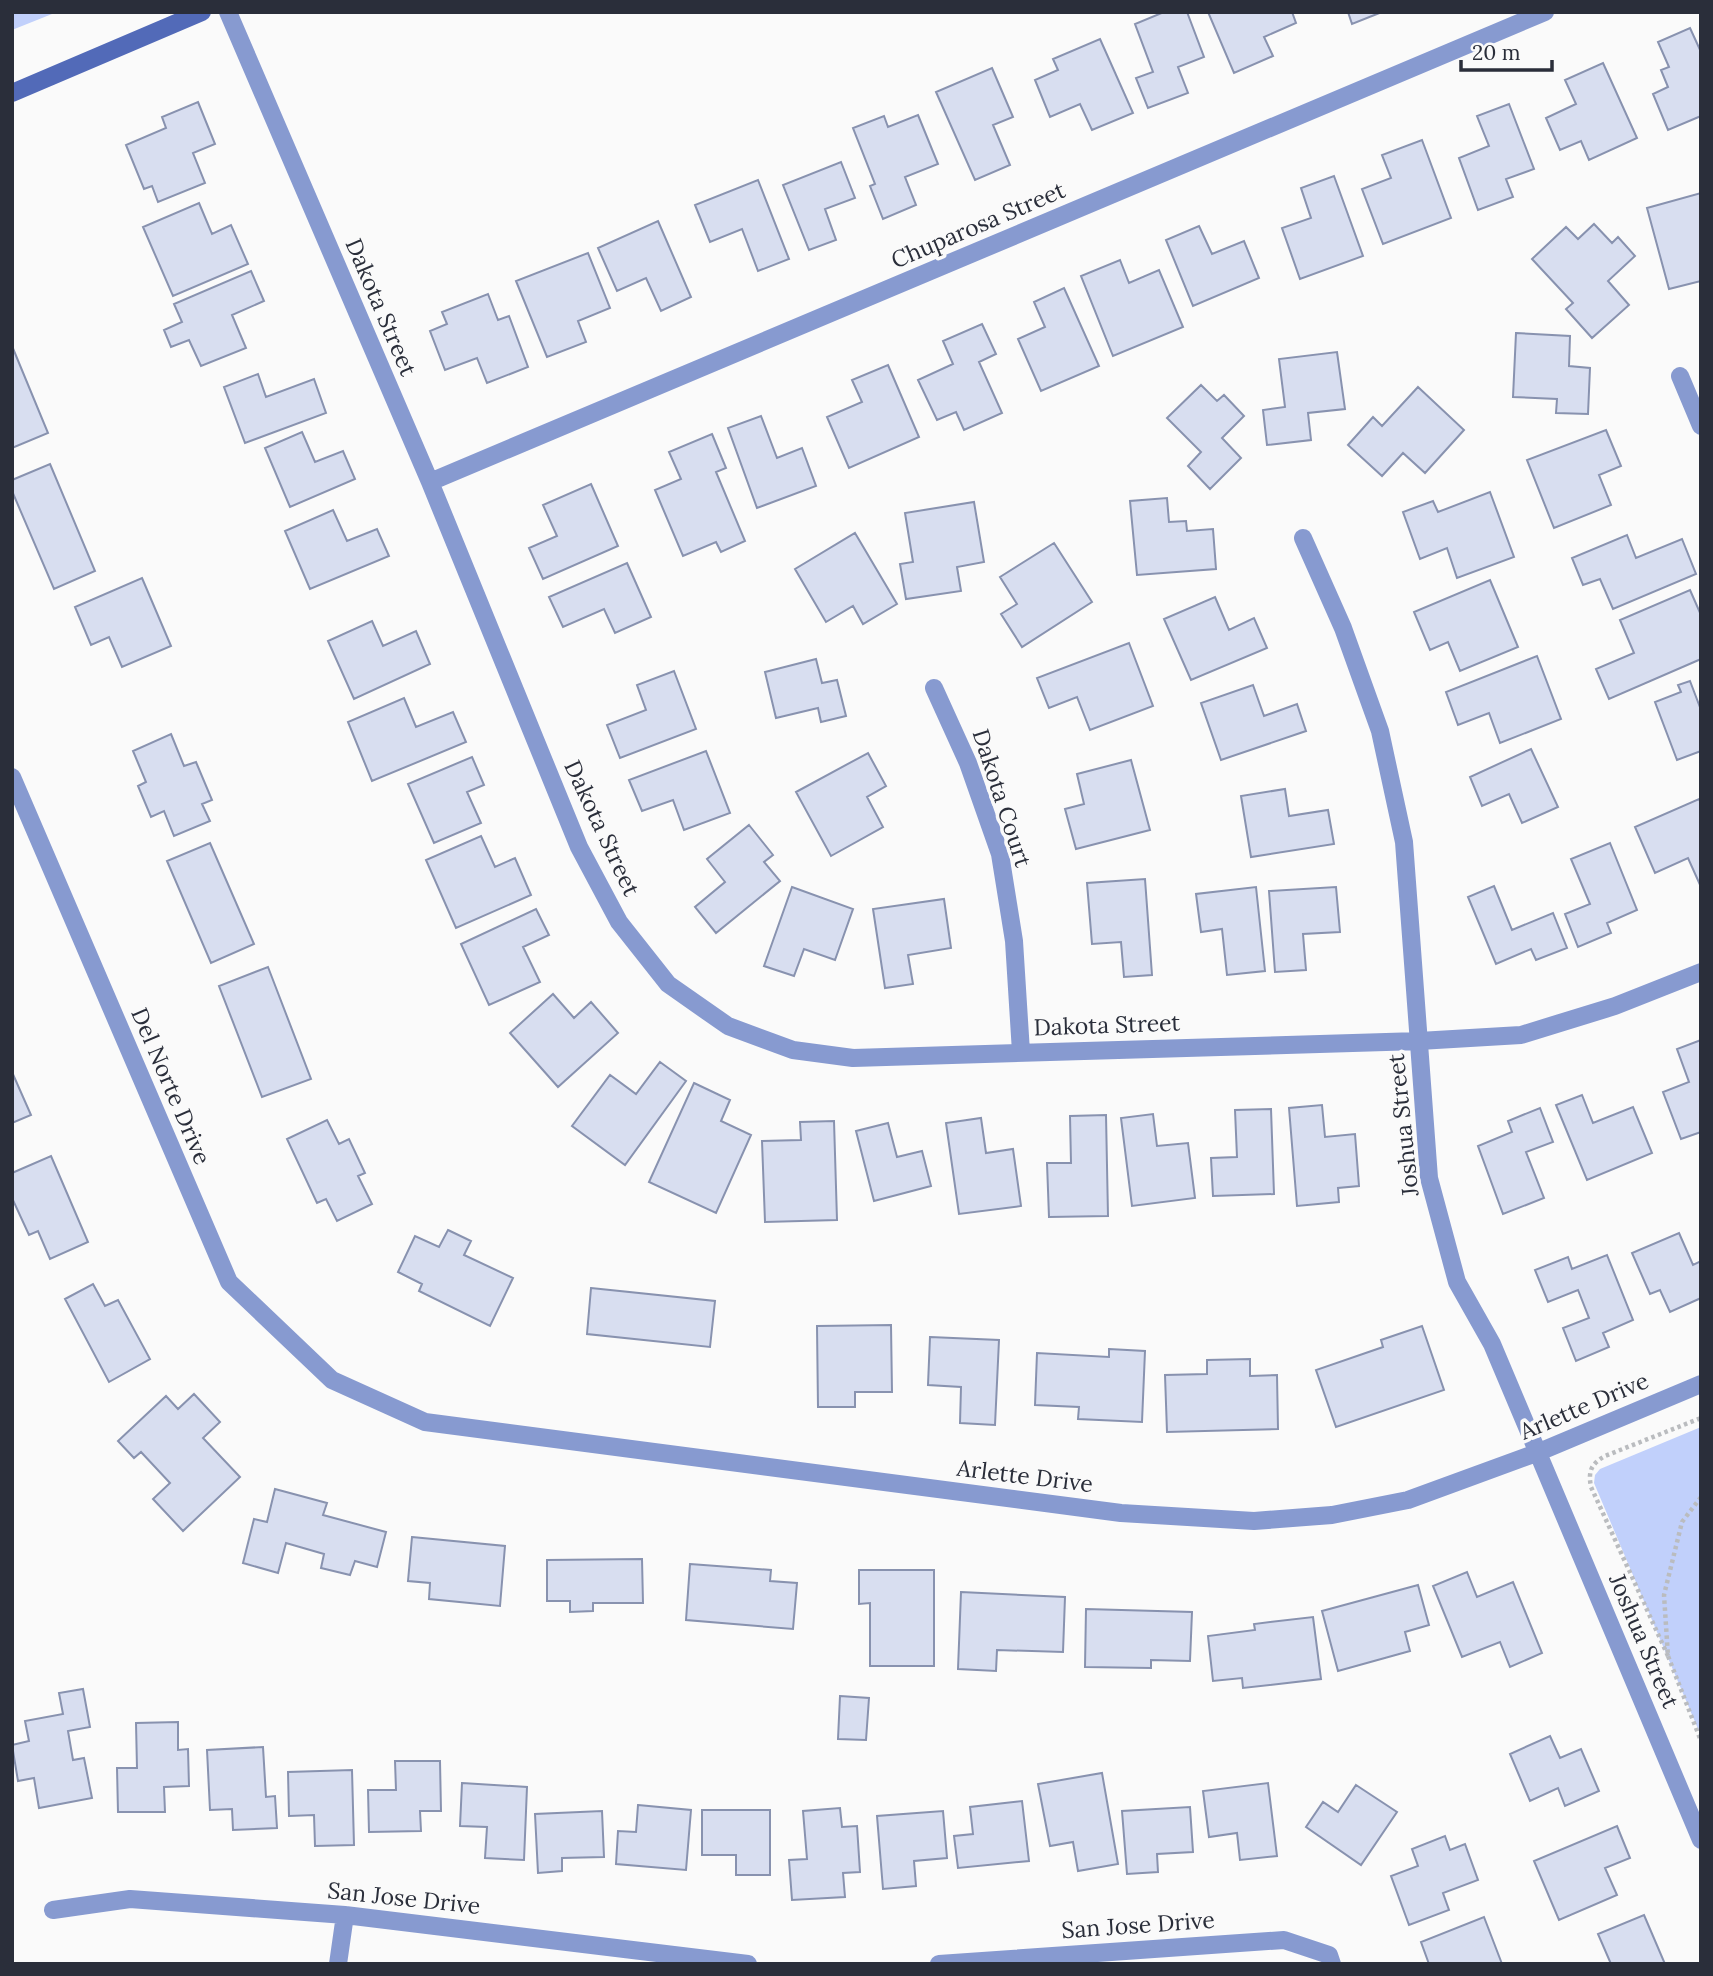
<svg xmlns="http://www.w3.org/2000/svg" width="1713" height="1976" font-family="Lora,serif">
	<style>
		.green { fill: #c1d0fb }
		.building { fill: #d8def0; stroke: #8892af; stroke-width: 2 }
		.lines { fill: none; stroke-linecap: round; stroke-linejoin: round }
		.path { stroke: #babcbf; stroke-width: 4.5; stroke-dasharray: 3.5 3.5; stroke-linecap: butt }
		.street { stroke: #879ad0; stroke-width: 18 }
		.secondary { stroke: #526ab8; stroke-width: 18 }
		.labels { text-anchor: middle; stroke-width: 7; stroke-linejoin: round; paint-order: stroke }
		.street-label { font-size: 23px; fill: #2a2e3a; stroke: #fafafa }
	</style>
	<rect width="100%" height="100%" fill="#fafafa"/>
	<!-- green -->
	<path class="green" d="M12,12h45l-45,18z
		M1701,1427v309l-107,-253 1,-8 5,-6z"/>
	<!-- building -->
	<path class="building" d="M1164,12h23l17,45 -26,10 10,26 -40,15 -12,-30 17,-6 -18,-48z
		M1208,12h84l4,11 -32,14 9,19 -39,17z
		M1348,12h34l-30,12z
		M1690,28l11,24v64l-33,14 -15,-36 15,-7 -7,-17 8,-3 -11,-25z
		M1100,39l33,74 -41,17 -12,-26 -30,13 -15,-37 23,-10 -5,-11z
		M1603,63l34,75 -48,22 -8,-19 -21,9 -14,-32 30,-14 -11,-24z
		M992,68l21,49 -20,8 17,40 -35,15 -39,-88z
		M198,102l17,42 -22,9 12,30 -47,19 -6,-16 -8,3 -18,-44 40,-17 -4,-11z
		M1509,104l25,65 -28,10 7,18 -35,13 -19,-52 30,-12 -12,-30z
		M918,115l20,49 -33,13 11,28 -33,14 -13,-33 5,-2 -22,-56 31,-12 4,11z
		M1422,140l29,78 -68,26 -21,-55 29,-11 -9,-23z
		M841,162l14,36 -30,11 11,31 -27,10 -26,-65z
		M1334,176l29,80 -63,23 -18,-51 29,-10 -10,-30z
		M758,180l31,79 -31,12 -16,-42 -32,13 -15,-37z
		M1701,193v88l-32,8 -22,-81z
		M199,203l13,31 19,-9 17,39 -75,32 -30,-69z
		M658,221l33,76 -30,14 -15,-33 -29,13 -19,-43z
		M1594,224l18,19 6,-6 17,19 -27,25 21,24 -37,33 -26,-29 7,-6 -41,-44 34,-32 12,12z
		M1199,226l13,28 32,-13 15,37 -66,28 -27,-66z
		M588,253l22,55 -32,13 8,21 -39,15 -31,-76z
		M1120,260l9,23 30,-13 24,57 -70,29 -32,-80z
		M251,271l13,30 -32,14 14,33 -45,18 -12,-26 -18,7 -7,-17 18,-8 -8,-18z
		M1064,288l35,78 -58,25 -23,-52 27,-12 -11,-25z
		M488,294l10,26 11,-4 19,51 -41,16 -10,-25 -32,12 -15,-39 17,-7 -5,-12z
		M982,324l14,30 -17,8 23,51 -38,17 -8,-18 -19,8 -19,-40 35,-16 -10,-23z
		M1516,333l54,3 -1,30 21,2 -2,46 -32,-1 1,-14 -44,-2z
		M12,346l36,87 -36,15z
		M1337,352l8,57 -37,4 3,27 -44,5 -4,-35 22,-3 -6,-48z
		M888,365l31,72 -70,31 -22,-51 35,-15 -10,-22z
		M258,374l8,23 48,-18 12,34 -81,30 -21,-56z
		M1201,385l16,16 7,-6 20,21 -22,22 19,20 -31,31 -22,-23 13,-14 -34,-34z
		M1418,387l46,43 -39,43 -22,-20 -21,23 -34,-31 25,-28 9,9z
		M761,416l16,42 25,-10 14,38 -59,22 -29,-80z
		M1606,430l15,36 -22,9 12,30 -57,23 -27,-68z
		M302,432l13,30 28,-11 12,28 -65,28 -25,-59z
		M712,434l14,34 -10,4 29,69 -24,11 -5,-10 -33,14 -28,-66 26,-11 -12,-27z
		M50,464l45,107 -41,18 -42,-98v-11z
		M591,484l27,62 -75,33 -14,-31 28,-12 -14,-31z
		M1490,492l24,65 -57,21 -10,-30 -27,11 -17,-47 30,-11 5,11z
		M1167,498l2,24 17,-1 1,10 26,-2 3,40 -79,6 -7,-74z
		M974,502l10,60 -27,5 4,24 -55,8 -6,-35 13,-2 -8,-49z
		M333,510l14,31 30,-12 12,27 -79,33 -25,-58z
		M855,533l42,71 -34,20 -10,-18 -27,16 -31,-53z
		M1627,535l9,23 46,-19 14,35 -83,35 -13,-30 -17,6 -11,-27z
		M1054,543l38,59 -70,45 -21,-33 16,-10 -17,-27z
		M627,563l24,54 -36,16 -11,-24 -41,18 -14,-30z
		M142,578l29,68 -49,21 -13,-30 -18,8 -16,-38z
		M1490,580l28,67 -58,24 -12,-29 -18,8 -16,-38z
		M1690,590l11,25v44l-92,40 -13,-30 38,-16 -14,-33z
		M1215,597l14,33 25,-12 13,30 -76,32 -27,-61z
		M372,621l11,25 33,-15 14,33 -76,35 -26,-58z
		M1129,643l24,63 -63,24 -13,-33 -28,11 -12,-30z
		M1537,656l24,63 -61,24 -11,-30 -31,12 -12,-33z
		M816,659l6,24 15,-3 9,36 -25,6 -3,-14 -42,10 -11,-46z
		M674,671l22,58 -76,29 -13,-33 39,-15 -9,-25z
		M1690,681l11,29v41l-24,9 -22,-58 26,-10 -3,-7z
		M1253,685l11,31 33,-12 9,27 -85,29 -20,-57z
		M404,698l12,29 37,-15 13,30 -94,39 -24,-59z
		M171,734l13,32 12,-4 16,38 -10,4 8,17 -36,15 -10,-25 -13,6 -13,-31 8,-4 -13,-31z
		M1531,749l27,58 -36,16 -13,-29 -27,12 -12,-29z
		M706,751l24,62 -46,17 -11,-30 -31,11 -13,-31z
		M868,753l18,33 -19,11 16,30 -52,29 -35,-64z
		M472,757l12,28 -17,7 14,31 -47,20 -26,-59z
		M1131,760l19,70 -74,19 -11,-40 19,-5 -7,-30z
		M1285,789l4,27 39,-6 6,34 -83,13 -10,-61z
		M1699,799l2,5v83l-13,-29 -33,15 -20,-46z
		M749,825l24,30 -9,7 16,19 -64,52 -21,-26 30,-25 -18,-23z
		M481,836l14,31 20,-9 16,37 -75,33 -30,-68z
		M210,843l44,101 -43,19 -44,-102z
		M1610,843l27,67 -30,13 4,10 -33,14 -13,-33 25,-10 -19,-45z
		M1145,879l7,96 -28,2 -3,-35 -29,2 -5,-61z
		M1494,886l18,44 41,-17 14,35 -31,12 -5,-11 -35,15 -28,-67z
		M792,887l61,22 -18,51 -31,-11 -10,27 -30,-10z
		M1256,887l9,84 -38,4 -5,-46 -21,3 -5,-38z
		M1336,887l4,45 -37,2 3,36 -31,2 -6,-81z
		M944,899l7,49 -43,7 5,29 -28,4 -12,-79z
		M536,909l13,26 -26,12 17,35 -51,23 -28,-61z
		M268,967l43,112 -49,18 -43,-111z
		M553,994l21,24 17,-16 27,31 -60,54 -48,-54z
		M1701,1040v92l-20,7 -18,-47 26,-10 -12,-33z
		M660,1062l26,19 -61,84 -53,-39 38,-51 26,19z
		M12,1072l19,43 -19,8z
		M694,1083l36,17 -9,21 30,14 -35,78 -67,-31z
		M1582,1095l11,28 40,-16 19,46 -65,27 -31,-75z
		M1322,1105l3,32 30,-3 4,52 -21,2 1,14 -42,4 -8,-98z
		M1540,1108l13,34 -27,10 18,46 -41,16 -25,-68 34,-14 -4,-11z
		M1271,1109l3,85 -61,2 -2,-38 26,-1 -2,-47z
		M1153,1114l4,32 31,-3 7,55 -63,8 -11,-88z
		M1106,1115l2,101 -59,1 -2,-54h24l-1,-47z
		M981,1118l5,35 27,-4 8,57 -62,8 -13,-91z
		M327,1120l12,24 10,-5 16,34 -7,3 14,28 -35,17 -11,-22 -9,4 -30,-64z
		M834,1121l3,99 -72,2 -3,-81 39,-1 -1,-18z
		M888,1123l9,34 25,-6 9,35 -57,15 -18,-70z
		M51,1156l37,86 -38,17 -12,-28 -9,4 -17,-37v-25z
		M448,1230l23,11 -7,14 49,23 -23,48 -71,-35 3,-7 -24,-12 17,-36 24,11z
		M1679,1233l14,32 8,-4v37l-31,14 -10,-22 -10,4 -18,-41z
		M1607,1255l26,65 -30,13 6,14 -33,14 -13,-33 26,-10 -11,-28 -30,12 -13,-32 33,-13 4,12z
		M93,1284l12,22 13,-6 32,59 -41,23 -44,-83z
		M591,1288l124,13 -5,46 -123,-13z
		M891,1325l1,67h-37v15h-37l-1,-81z
		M1422,1326l22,64 -108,37 -20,-57 67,-23 -2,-7z
		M930,1337l69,3 -4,85 -35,-2 1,-36 -33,-2z
		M1109,1349l36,2 -3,71 -64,-3 1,-12 -44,-2 2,-52 72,4z
		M1250,1359v17l27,-1 1,54 -111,3 -2,-57 42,-1v-14z
		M194,1394l26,28 -17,16 37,39 -57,54 -30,-32 17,-16 -29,-31 -7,6 -16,-17 48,-45 12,13z
		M275,1489l52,14 -4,12 63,17 -9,35 -22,-6 -5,14 -29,-7 3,-14 -38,-11 -8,30 -35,-10 11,-44 13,3z
		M412,1537l93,9 -5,60 -71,-7 1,-16 -22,-2z
		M642,1559l1,44h-50v8l-23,1v-11h-23v-41z
		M690,1564l81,6 -1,11 27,2 -4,46 -107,-9z
		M859,1570h75v96h-64v-63l-11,1z
		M1467,1572l10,25 36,-15 29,71 -32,14 -10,-25 -38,15 -29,-71z
		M1418,1585l11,40 -24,7 5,19 -72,20 -16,-60z
		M961,1592l104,5 -2,55 -66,-2 -1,21 -38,-2z
		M1086,1609l106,3 -2,49 -39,-1v8l-66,-1z
		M1313,1617l8,62 -78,9 -1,-10 -29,3 -5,-45 47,-6 -1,-6z
		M83,1689l7,38 -22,4 5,29 11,-2 8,40 -53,10 -5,-30 -16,3 -6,-36 17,-4 -4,-20 38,-7 -4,-21z
		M840,1696l29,2 -3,42 -28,-1z
		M178,1722v28l10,-1 1,37 -25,1 1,25h-47l-1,-44h20l-1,-45z
		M1550,1736l10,22 21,-9 18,42 -34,15 -7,-18 -28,13 -20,-47z
		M263,1747l3,50 9,-1 2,32 -44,2 -1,-21 -22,1 -3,-60z
		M395,1761h45l1,50h-21l1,20 -52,1 -1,-42h28z
		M352,1770l2,75 -39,1 -1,-31 -25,1 -1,-44z
		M1102,1773l16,91 -40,7 -5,-29 -23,4 -12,-62z
		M462,1783l65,4 -3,73 -39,-2 2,-31 -27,-1z
		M1268,1783l9,73 -37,4 -3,-27 -28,4 -6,-46z
		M1356,1785l41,27 -36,53 -55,-38 17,-25 15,10z
		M1022,1801l7,60 -71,7 -4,-32 19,-2 -3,-27z
		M638,1805l53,5 -5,60 -70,-6 2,-33 18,1z
		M1190,1807l3,45 -36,2 1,18 -31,2 -5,-63z
		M840,1808l2,19 15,-1 3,46 -17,1 2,24 -53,3 -3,-40 18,-1 -4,-48z
		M702,1810h68v65h-34v-20h-34z
		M602,1811l2,46 -42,1v13l-24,2 -3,-59z
		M943,1811l4,47 -33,3 2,25 -33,3 -6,-73z
		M1617,1826l13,32 -25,10 12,27 -58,25 -25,-59z
		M1445,1836l5,14 15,-6 13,36 -35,13 6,17 -40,15 -18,-49 27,-10 -6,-17z
		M1644,1915l21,49h-54l-13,-30z
		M1484,1917l18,47h-73l-8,-22z"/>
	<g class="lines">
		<!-- path -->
		<path class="path" d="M1701,1497l-19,25 -18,73 4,61 33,85
			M1668,1656l-77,-169c-3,-16 0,-23 14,-31l96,-38"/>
		<!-- street -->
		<path class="street" d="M228,12l202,470 149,365 40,75 49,62 60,42 65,24 60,8 566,-17 102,-6 94,-29 86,-34
			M1680,376l21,50
			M430,482l1115,-470
			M1303,538l40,90 37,103 24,111 25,336 28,104 35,62 209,496
			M934,688l34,75 32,91 14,87 7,111
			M12,777l217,505 103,98 93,42 696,91 133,8 78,-6 76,-15 131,-48 162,-68
			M53,1910l77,-11 215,16 403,49
			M338,1964l7,-49
			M939,1964l345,-24 45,15 3,9"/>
		<!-- secondary -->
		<path class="secondary" d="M12,93l190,-81"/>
	</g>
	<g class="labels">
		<!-- street labels -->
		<g class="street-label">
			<text transform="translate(978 225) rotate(-23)" y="8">Chuparosa Street</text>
			<text transform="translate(381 307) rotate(67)" y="8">Dakota Street</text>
			<text transform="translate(1002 798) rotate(72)" y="8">Dakota Court</text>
			<text transform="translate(602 828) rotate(65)" y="8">Dakota Street</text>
			<text transform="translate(1107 1025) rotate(-2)" y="8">Dakota Street</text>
			<text transform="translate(171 1086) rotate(67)" y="8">Del Norte Drive</text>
			<text transform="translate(1403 1125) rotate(-96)" y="8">Joshua Street</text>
			<text transform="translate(1584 1406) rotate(-23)" y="8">Arlette Drive</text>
			<text transform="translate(1025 1476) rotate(7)" y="8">Arlette Drive</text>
			<text transform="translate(1644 1641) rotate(67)" y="8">Joshua Street</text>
			<text transform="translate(404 1898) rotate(6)" y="8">San Jose Drive</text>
			<text transform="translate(1138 1925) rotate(-4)" y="8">San Jose Drive</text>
		</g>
	</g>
	<!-- border -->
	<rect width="1713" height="1976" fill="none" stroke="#2a2e3a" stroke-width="28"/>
	<!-- scale -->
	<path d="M1461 60v10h91v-10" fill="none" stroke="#2a2e3a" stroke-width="3.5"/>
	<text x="1472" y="60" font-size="21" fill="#2a2e3a" stroke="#fafafa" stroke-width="5" paint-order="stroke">20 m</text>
</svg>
